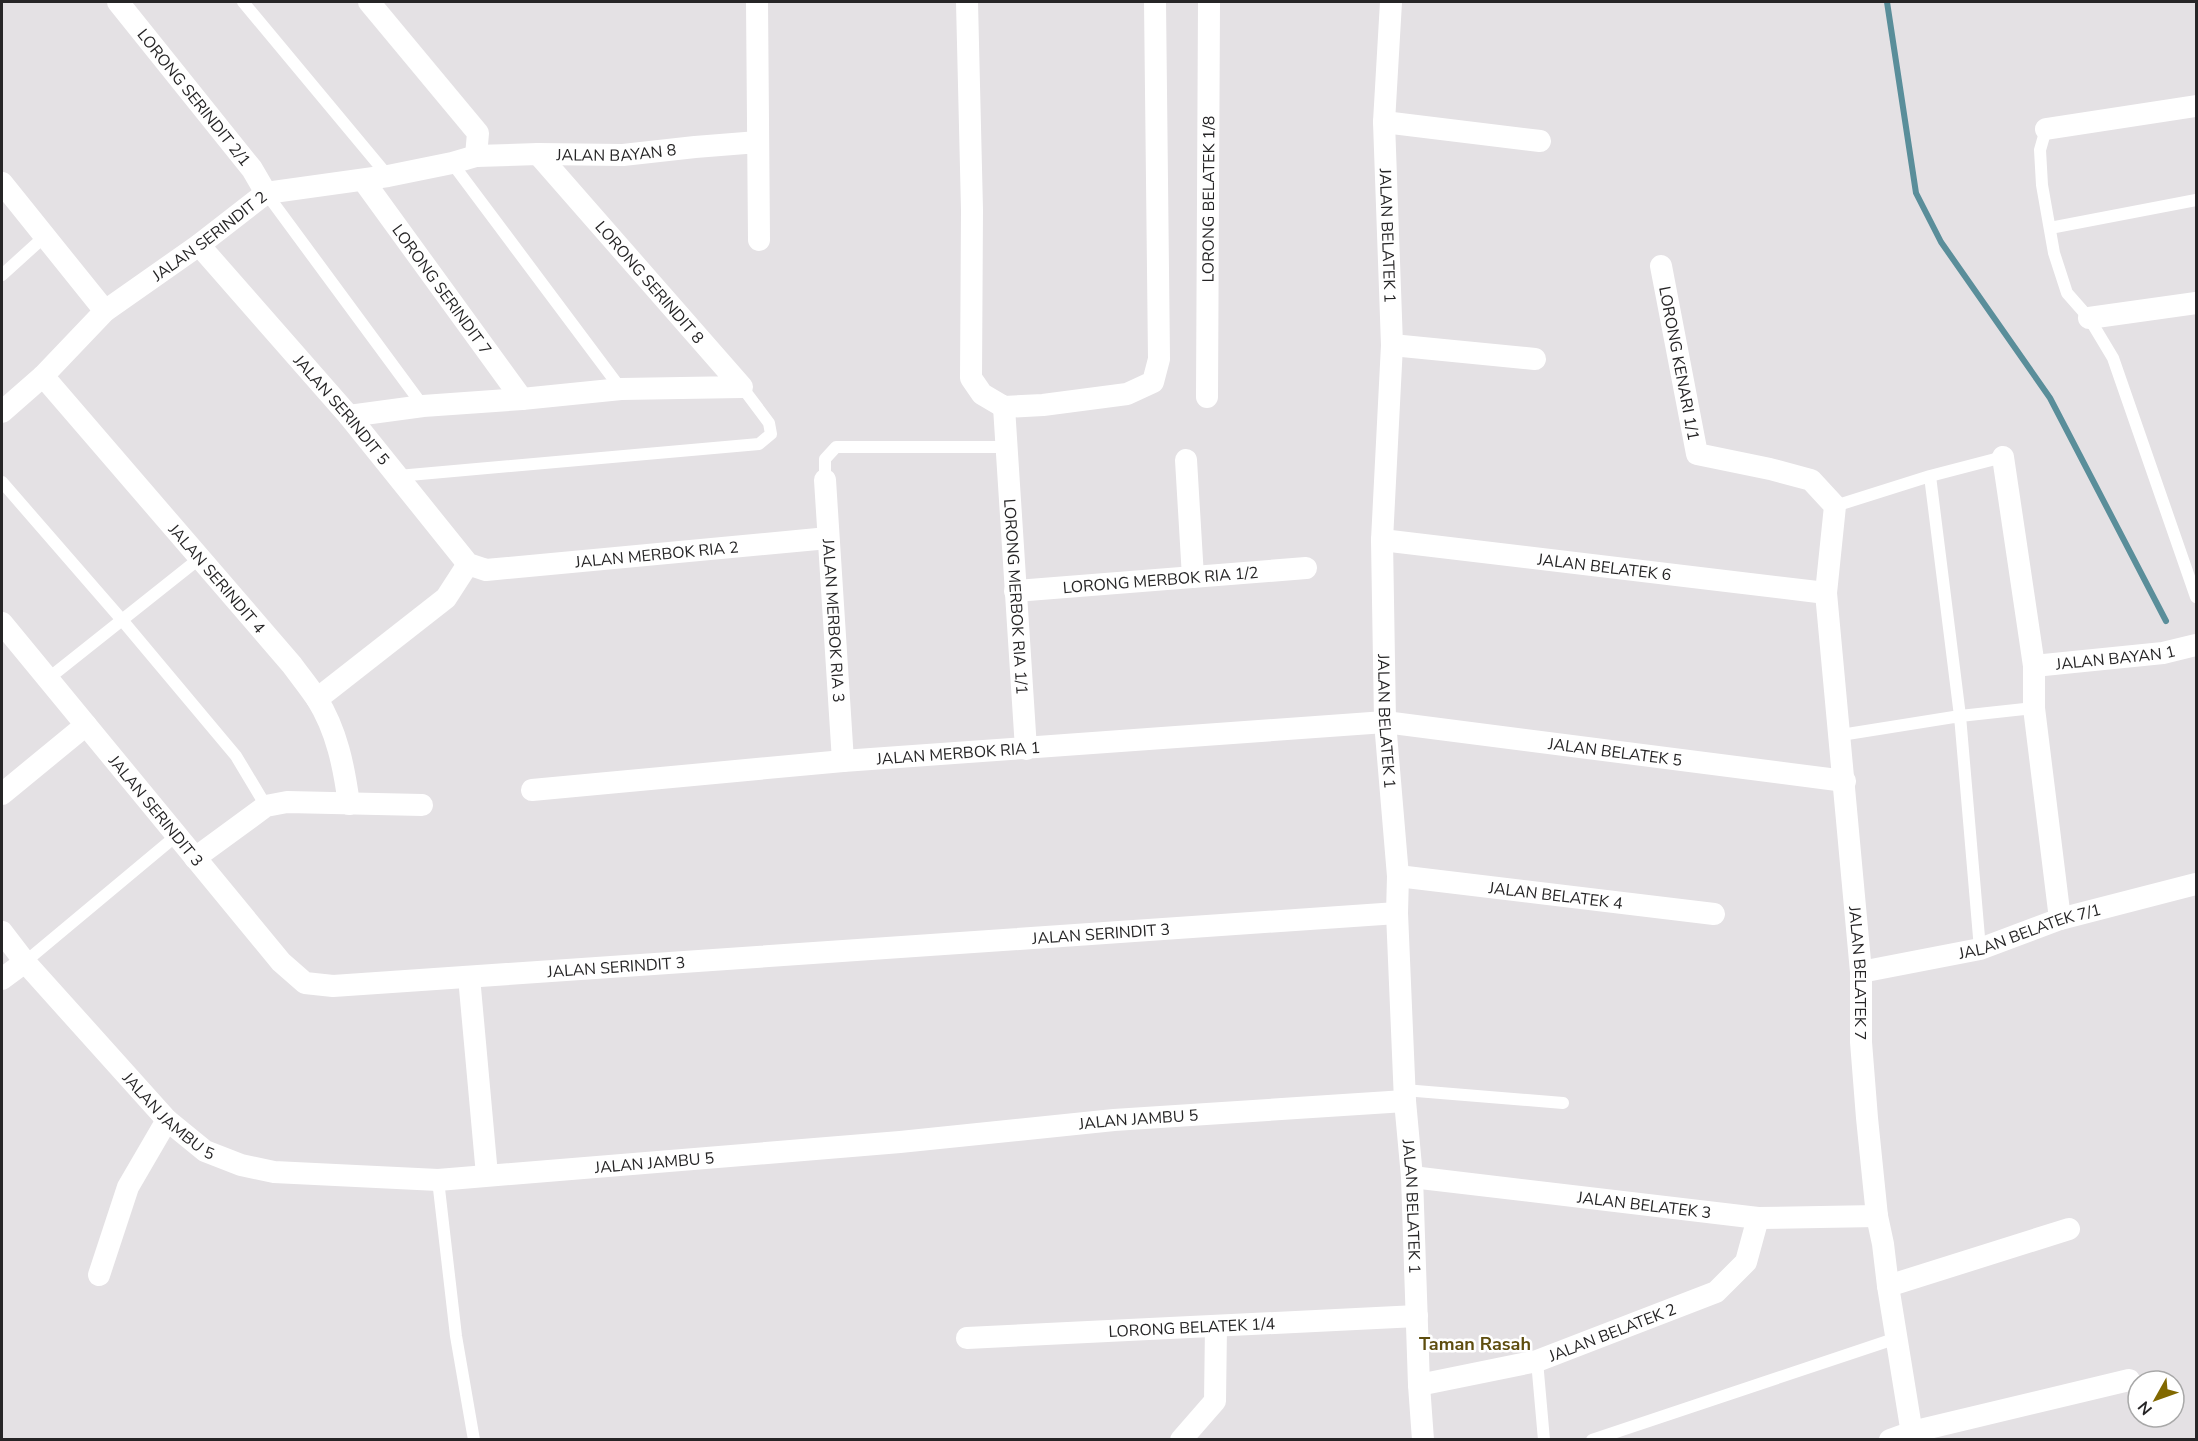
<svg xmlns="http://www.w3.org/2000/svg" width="2198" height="1441" font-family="'Nunito Sans',sans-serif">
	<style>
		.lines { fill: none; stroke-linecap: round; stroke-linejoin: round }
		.stream { stroke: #5a8e9a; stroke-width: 6 }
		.lane { stroke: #fff; stroke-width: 12 }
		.street { stroke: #fff; stroke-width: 22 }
		.labels { text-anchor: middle; stroke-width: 5; stroke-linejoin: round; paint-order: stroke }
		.street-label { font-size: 16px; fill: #262526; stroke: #fff }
		.neighbourhood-label { font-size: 18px; font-weight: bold; fill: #5e4d0e; stroke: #fff }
	</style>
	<rect width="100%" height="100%" fill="#e4e1e4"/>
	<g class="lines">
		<!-- stream -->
		<path class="stream" d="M1887,2l29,191 25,49 109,156 116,223"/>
		<!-- lane -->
		<path class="lane" d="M243,2l145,174
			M2046,129l-6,21 2,35 12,68 13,40 22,25 24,40 83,239
			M452,163l169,226
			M266,193l157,213
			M2050,228l146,-28
			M2,275l42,-38
			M398,476l361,-32 12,-10 -2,-11 -27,-36
			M1930,476l30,240 20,233
			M825,480v-21l11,-12h171
			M2,482l120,138 114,136 30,50
			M1835,506l95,-30 73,-19
			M49,678l151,-120
			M1841,735l119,-19 74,-8
			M25,962l151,-126
			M1404,1090l159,13
			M438,1180l18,156 18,104
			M1537,1361l7,79
			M1592,1440l305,-102"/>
		<!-- street -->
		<g class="street">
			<path id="s1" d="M118,2l134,167 14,24"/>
			<path d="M369,2l109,131 -2,23"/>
			<path d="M757,2l2,238"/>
			<path d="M967,2l5,208 -1,168 11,16 22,13 39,-2 84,-11 26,-12 6,-23 -4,-357"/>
			<path id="s2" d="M1391,2l-7,120 8,223 -10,195 3,182 13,154 -1,37 8,188 7,76 7,208 4,55"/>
			<path d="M1384,122l156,19"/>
			<path d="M2046,129l150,-23"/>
			<path id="s3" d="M363,180l159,219"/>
			<path d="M2,183l103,128"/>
			<path id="s4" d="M199,245l150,171 119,148 18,6 342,-32"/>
			<path id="s5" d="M1661,266l36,188 73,15 41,11 24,26 -9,87 35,379v70l6,76 10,98 6,28 5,42 25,154"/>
			<path d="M2089,318l107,-15"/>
			<path d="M1392,345l143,14"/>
			<path id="s6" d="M43,376l249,289c8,11 17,22 25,34 20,32 27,68 32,105"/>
			<path id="s7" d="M1207,397l2,-395"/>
			<path id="s8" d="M1004,407l22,342"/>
			<path id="s9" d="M2,412l41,-36 62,-65 94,-66 67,-52 122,-17 64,-13 24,-7 62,-2 85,1 72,-8 63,-5"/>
			<path d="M349,416l74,-10 99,-7 99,-10 121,-2 -204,-233"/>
			<path d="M2003,457l31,209v42l26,211"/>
			<path d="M1186,460l7,117"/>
			<path id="s10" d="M825,480l18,281"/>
			<path id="s11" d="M1382,540l444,53"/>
			<path id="s12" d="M1015,591l291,-23"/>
			<path id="s13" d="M2,623l279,339 24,21 28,3 1064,-73"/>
			<path id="s14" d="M2034,666l129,-13 33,-8"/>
			<path d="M317,699l129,-101 22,-34"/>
			<path id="s15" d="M532,790l311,-29 542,-39 460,59"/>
			<path d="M2,794l84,-69"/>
			<path d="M195,858l71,-52 21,-4 135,3"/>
			<path id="s16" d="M1398,876l316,38"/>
			<path id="s17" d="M2,932l23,30 142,158 38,31 36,14 33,7 164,8 462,-38 214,-22 291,-19"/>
			<path id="s18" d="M1861,972l119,-23 80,-30 136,-35"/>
			<path d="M469,977l18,198"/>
			<path d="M2,979l23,-17"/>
			<path id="s19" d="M1412,1177l346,41 119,-2"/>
			<path d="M99,1275l29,-88 39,-67"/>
			<path d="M1888,1286l181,-57"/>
			<path id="s20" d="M967,1338l450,-22"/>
			<path id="s21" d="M1419,1385l118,-24 179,-69 30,-30 12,-44"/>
			<path d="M1181,1440l34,-39 1,-75"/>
			<path d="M1890,1440l22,-8 217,-52"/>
		</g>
	</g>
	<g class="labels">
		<!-- street labels -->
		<g class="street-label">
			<text dy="6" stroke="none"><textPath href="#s1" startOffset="122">LORONG SERINDIT 2/1</textPath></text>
			<text dy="6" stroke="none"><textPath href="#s9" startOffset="698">JALAN BAYAN 8</textPath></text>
			<text dy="6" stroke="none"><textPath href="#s7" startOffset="198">LORONG BELATEK 1/8</textPath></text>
			<text dy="6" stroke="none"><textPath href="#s2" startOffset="234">JALAN BELATEK 1</textPath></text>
			<text dy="6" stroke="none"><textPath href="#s9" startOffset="273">JALAN SERINDIT 2</textPath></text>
			<text transform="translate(650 282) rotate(49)" y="6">LORONG SERINDIT 8</text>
			<text dy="6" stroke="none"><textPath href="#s3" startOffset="135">LORONG SERINDIT 7</textPath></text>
			<text dy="6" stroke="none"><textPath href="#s5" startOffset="99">LORONG KENARI 1/1</textPath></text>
			<text dy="6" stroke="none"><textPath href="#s4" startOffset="218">JALAN SERINDIT 5</textPath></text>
			<text dy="6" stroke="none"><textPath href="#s4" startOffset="608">JALAN MERBOK RIA 2</textPath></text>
			<text dy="6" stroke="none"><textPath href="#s11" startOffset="224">JALAN BELATEK 6</textPath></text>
			<text dy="6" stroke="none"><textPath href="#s6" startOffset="267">JALAN SERINDIT 4</textPath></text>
			<text dy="6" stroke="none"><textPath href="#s12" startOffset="146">LORONG MERBOK RIA 1/2</textPath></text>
			<text dy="6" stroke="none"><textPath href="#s8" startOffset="190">LORONG MERBOK RIA 1/1</textPath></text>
			<text dy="6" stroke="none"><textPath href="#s10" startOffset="141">JALAN MERBOK RIA 3</textPath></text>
			<text dy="6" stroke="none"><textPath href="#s14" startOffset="82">JALAN BAYAN 1</textPath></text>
			<text dy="6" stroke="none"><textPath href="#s2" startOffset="720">JALAN BELATEK 1</textPath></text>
			<text dy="6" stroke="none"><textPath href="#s15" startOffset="1088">JALAN BELATEK 5</textPath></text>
			<text dy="6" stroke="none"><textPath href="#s15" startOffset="428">JALAN MERBOK RIA 1</textPath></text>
			<text dy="6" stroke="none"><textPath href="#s13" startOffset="243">JALAN SERINDIT 3</textPath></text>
			<text dy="6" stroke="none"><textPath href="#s16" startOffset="159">JALAN BELATEK 4</textPath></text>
			<text dy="6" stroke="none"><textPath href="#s18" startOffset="174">JALAN BELATEK 7/1</textPath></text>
			<text dy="6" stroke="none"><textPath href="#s13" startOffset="1269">JALAN SERINDIT 3</textPath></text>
			<text dy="6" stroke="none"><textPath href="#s13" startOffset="783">JALAN SERINDIT 3</textPath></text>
			<text dy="6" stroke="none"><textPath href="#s5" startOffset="813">JALAN BELATEK 7</textPath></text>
			<text dy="6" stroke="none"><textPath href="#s17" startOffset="249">JALAN JAMBU 5</textPath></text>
			<text dy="6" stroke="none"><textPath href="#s17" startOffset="1239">JALAN JAMBU 5</textPath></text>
			<text dy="6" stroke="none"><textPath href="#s17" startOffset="753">JALAN JAMBU 5</textPath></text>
			<text dy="6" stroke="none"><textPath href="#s19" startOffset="234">JALAN BELATEK 3</textPath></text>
			<text dy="6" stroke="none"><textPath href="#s2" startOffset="1206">JALAN BELATEK 1</textPath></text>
			<text dy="6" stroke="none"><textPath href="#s20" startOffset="225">LORONG BELATEK 1/4</textPath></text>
			<text dy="6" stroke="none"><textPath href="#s21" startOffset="201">JALAN BELATEK 2</textPath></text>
		</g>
		<!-- neighbourhood labels -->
		<g class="neighbourhood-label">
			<text x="1475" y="1350">Taman Rasah</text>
		</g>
	</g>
	<!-- border -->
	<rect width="2198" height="1441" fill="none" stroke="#262526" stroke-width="6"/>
	<!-- north arrow -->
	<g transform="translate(2156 1399) rotate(230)"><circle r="28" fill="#ffffff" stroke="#a8a8a8" stroke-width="1.5"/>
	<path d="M0-4.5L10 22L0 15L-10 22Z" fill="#816800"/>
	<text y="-9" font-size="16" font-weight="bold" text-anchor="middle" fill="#262526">N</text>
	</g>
</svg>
